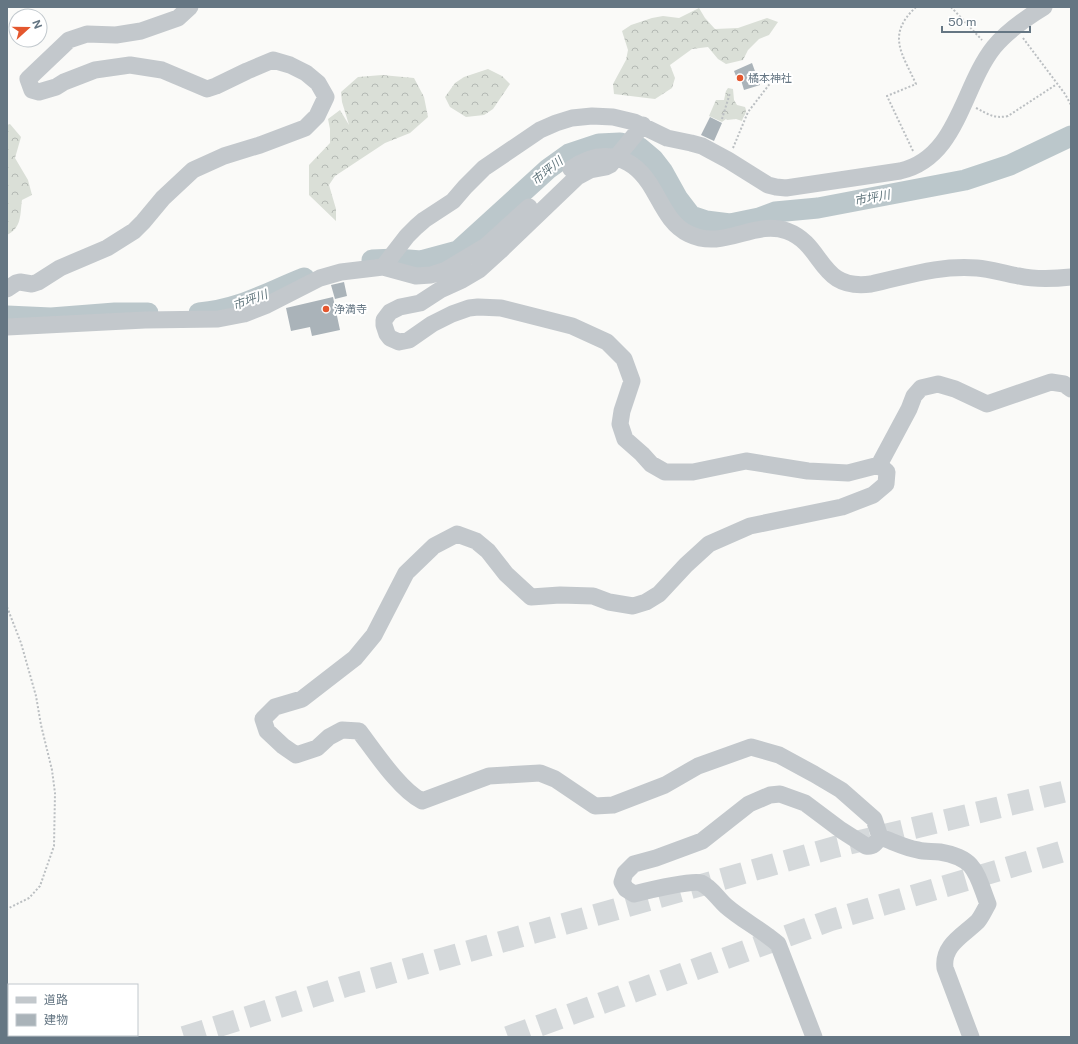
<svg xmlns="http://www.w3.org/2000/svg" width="1078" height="1044" font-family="'Public Sans','Noto Sans JP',sans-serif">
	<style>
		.forest { fill: url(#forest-crowns) }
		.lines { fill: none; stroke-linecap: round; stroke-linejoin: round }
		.river { stroke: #bbc7cb; stroke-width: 21 }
		.building { fill: #aab3b9 }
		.highway-tunnel { stroke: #d5d9db; stroke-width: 22; stroke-dasharray: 22 11; stroke-linecap: butt }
		.path { stroke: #bbbfc2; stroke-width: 2; stroke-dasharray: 2 2; stroke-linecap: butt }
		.minor { stroke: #c3c8cc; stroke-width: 17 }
		.poi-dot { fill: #e4572e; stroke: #fff; stroke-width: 1.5 }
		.labels { text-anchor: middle; stroke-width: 4; stroke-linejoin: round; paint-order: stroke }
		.poi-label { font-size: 11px; fill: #657683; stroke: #fff; text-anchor: start }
		.water-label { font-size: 12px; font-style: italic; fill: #60757c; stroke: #fff }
	</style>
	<defs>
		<pattern id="forest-crowns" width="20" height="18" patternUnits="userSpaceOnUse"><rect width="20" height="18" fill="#dadfd7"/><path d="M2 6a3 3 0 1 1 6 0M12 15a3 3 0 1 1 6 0" fill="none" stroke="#b4b9b4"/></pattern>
	</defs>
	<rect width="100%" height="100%" fill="#fafaf8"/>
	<!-- forest -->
	<path class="forest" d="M699,8l6,10 10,11 23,-1 29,-10 11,4 -9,13 -10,4 -11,11 -5,10 -17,4 -8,-5 -10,-12 -16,2 -22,16 5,13 -3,10 -17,11 -41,-5 -1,-10 13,-24 2,-10 -6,-19 9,-6 21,-7 11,-2 16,2z
		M488,69l14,7 8,8 -17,25 -9,6 -18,2 -16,-10 -5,-10 10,-14 9,-6z
		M382,75l32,3 10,19 4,20 -18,16 -25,10 -50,33 -6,9 7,24v12l-27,-26v-30l21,-22v-14l-2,-10 12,-9 9,15 -7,-23 -1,-10 17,-15z
		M728,88l5,1 1,11 3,5 8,2c3,6 -2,9 -3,14l-6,-2 -9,1 -1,-1 -4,3 -13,-6 7,-16h8l2,-9z
		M10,124l11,13 -6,21 13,22 4,15 -10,5c-2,14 0,28 -15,35v-110z"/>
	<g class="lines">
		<!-- river -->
		<path class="river" d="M372,260l24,-1 25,2 37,-10 90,-82 21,-15 30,-10 21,-1 20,5 13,11 10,13 15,27 13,17 15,5 24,3 29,-6 16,-6 43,-4 147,-28 45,-15 61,-29
			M199,313c42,-4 67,-20 105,-35
			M7,316l44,2 64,-5h33"/>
	</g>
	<!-- building -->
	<path class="building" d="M752,63l8,22 -16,5 -3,-10 -3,1 -4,-10z
		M710,117l12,6 -8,18 -13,-6z
		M344,282l3,14 -12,3 -4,-14z
		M333,297l7,33 -28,6 -2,-9 -19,4 -5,-23z"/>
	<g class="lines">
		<!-- highway-tunnel -->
		<path class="highway-tunnel" d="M184,1037l162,-51 489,-139 236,-57
			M508,1037l323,-117 240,-71"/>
		<!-- path -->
		<path class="path" d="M951,7l31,33
			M1023,38l42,56 6,11
			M976,108c12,6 18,11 32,8l49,-32
			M722,119l8,-26
			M733,148l15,-36 27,-35
			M913,151l-26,-55 29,-12c-14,-31 -30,-49 0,-77
			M7,607l14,36 15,53 5,29 11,45 3,23 -1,53 -14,40 -11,12 -22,11
			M7,1021l2,3
			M19,1035l2,2"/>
		<!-- minor -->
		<path class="minor" d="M643,125l-33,40 -4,2 -16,3 -13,7 -77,74 -21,19 -17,10 -22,10 -20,13 -20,4 -10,5 -6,8v5l3,9 3,4 9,4 10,-2 23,-16 20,-10 17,-6 9,-1 23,1 71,18 35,16 17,17 8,22 -10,30 -2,13 5,15 17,15 9,10 14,8h28l53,-11 62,10 40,2 31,-8 30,-56 5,-13 7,-8 17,-4 17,5 32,15 64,-22 13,2 7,5
			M571,169c28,-20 58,-16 78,14 12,18 19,41 40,51 35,17 65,-15 98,-3 38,14 31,60 84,53 37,-8 67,-19 106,-16 14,1 28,6 42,8 18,4 34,3 52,1
			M383,267l24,-31 9,-9 8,-7 29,-19 12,-14 19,-19 56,-38 16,-7 16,-5 20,-2 21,1 21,5 33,16 24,5 11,3 26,14 40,25 8,2 10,1 114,-17c58,-13 62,-84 94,-124 14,-17 32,-29 50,-40
			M7,289l9,-6 4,-1 12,2 6,-2 22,-14 47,-20 27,-17 9,-9 20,-24 30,-28 31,-14 36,-11 45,-17 12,-12 9,-19 -8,-14 -12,-10 -16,-8 -17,-5 -26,11 -31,15 -9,3 -45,-19 -32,-5 -35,5 -31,12 -8,5 -17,5 -7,-2 -4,-11 41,-39 18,-6 29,1 25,-4 37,-13 12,-11
			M7,327l138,-7 73,-1 26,-5 23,-9 53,-27 21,-6 42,-5 33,9 15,-1 15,-5 40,-24 43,-39
			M879,465l8,7 -1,12 -13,11 -31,12 -92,19 -41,18 -23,21 -27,29 -13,8 -13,4 -24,-4 -16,-6 -33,-1 -29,2 -25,-23 -18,-23 -12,-10 -19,-7 -23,12 -28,27 -32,62 -19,23 -53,41 -27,8 -12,12 4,12 16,15 13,9 21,-7 12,-11 13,-7 17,1c16,21 41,59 63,70l67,-25 51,-3 15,6 40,27 18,-1 52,-20 33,-19 53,-19 28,8 35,19 27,16 33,29 6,18
			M880,837c12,4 25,11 38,13 7,2 14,1 22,2 36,6 36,21 48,52 -3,5 -6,12 -10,17 -14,14 -36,24 -33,47l26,69
			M814,1037l-36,-93c-16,-14 -36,-24 -52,-38 -8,-7 -15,-19 -25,-23 -9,-3 -55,8 -67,11l-8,-5 -4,-7 3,-9 9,-9 22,-6 46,-17 47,-37 21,-9 10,-1 25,9 36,27 25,16c7,1 10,-3 14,-9"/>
	</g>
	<!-- markers -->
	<g class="poi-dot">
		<circle cx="740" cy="78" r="4"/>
		<circle cx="326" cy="309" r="4"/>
	</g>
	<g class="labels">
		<!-- poi labels -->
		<g class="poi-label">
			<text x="748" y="82">橘本神社</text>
			<text x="334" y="313">浄満寺</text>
		</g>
		<!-- water labels -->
		<g class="water-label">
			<text transform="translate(547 171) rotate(-39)" y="4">市坪川</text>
			<text transform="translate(872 198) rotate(-11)" y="4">市坪川</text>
			<text transform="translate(250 300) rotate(-20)" y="4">市坪川</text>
		</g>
	</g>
	<!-- border -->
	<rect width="1078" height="1044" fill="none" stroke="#657683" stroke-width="16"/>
	<!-- legend -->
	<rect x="8" y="984" width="130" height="52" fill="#ffffff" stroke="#c1c8cd"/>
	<rect x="16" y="997" width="20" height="6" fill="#c3c8cc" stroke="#c1c8cd"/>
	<text x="44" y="1004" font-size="12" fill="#657683">道路</text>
	<rect x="16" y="1014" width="20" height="12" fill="#aab3b9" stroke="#c1c8cd"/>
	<text x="44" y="1024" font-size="12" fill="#657683">建物</text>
	<!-- north arrow -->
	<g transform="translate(28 28) rotate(69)"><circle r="19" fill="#ffffff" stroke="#c1c8cd"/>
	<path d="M0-3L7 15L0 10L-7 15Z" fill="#e4572e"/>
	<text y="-6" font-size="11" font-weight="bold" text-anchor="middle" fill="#657683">N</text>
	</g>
	<!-- scale -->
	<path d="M942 26v6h88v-6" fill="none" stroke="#657683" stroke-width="2"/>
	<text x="948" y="26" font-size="12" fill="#657683" stroke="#ffffff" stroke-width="3" paint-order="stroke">50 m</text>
</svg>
